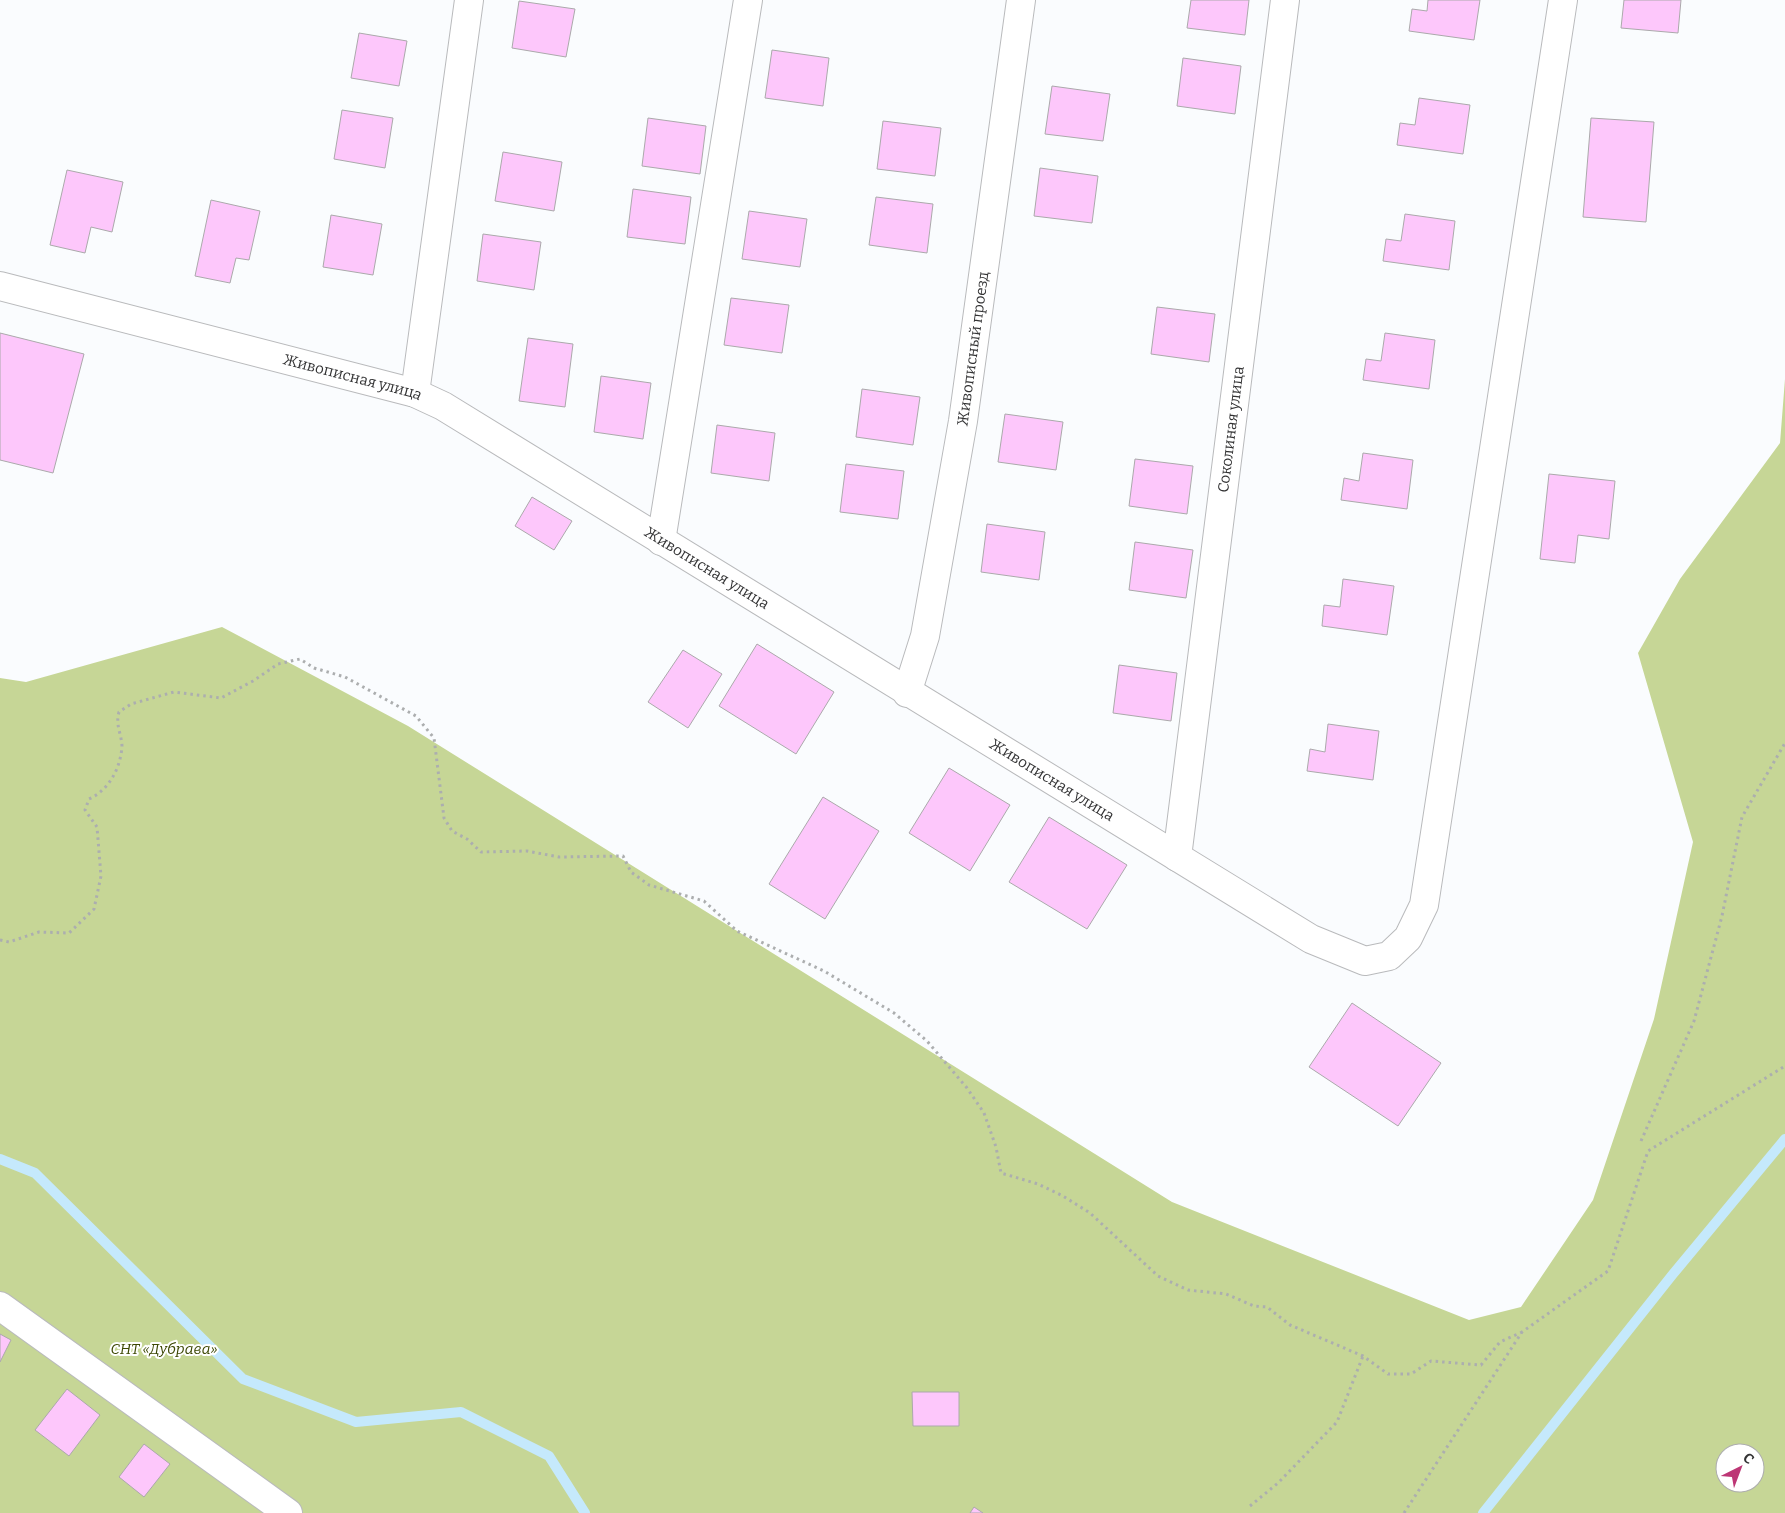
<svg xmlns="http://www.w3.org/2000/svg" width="1785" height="1513" font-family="Bitter,serif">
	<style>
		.green { fill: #c6d696; fill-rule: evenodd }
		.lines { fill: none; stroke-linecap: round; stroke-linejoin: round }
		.stream { stroke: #c5e9fc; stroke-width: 10 }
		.building { fill: #fdc7fb; stroke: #aba9ab }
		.minor-casing { stroke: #b9babc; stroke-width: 30 }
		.path { stroke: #acaeaf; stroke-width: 3; stroke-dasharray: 2.5 4; stroke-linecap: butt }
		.minor { stroke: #fff; stroke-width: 28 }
		.labels { text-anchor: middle; stroke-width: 4; stroke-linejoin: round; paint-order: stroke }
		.street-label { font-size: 15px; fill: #333334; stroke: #fff }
		.park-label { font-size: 15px; font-style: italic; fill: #3c4703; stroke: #fff }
	</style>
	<rect width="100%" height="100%" fill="#fafcfe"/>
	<!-- green -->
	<path class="green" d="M1785,379v1134h-1785v-835l26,4 196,-55 186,99 764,476 297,118 52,-13 72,-107 61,-181 39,-177 -55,-189 42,-74 100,-136zM1725,1453h30v30h-30z"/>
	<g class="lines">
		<!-- stream -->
		<path class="stream" d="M0,1159l35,14 208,206 113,43 105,-10 88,44 36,57
			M1483,1513l190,-239 112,-135"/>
	</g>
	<!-- building -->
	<path class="building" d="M1191,0h58l-4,35 -58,-7z
		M1428,0h52l-6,40 -65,-9 3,-22 15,2z
		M1624,0h57l-3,33 -57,-5z
		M519,1l56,8 -9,48 -54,-9z
		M359,33l48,8 -8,45 -48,-8z
		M772,50l57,8 -6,48 -58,-8z
		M1183,58l58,8 -6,48 -58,-8z
		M1052,86l58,8 -7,47 -58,-7z
		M1419,98l51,7 -7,49 -66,-9 3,-22 15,2z
		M342,110l51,8 -8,50 -51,-9z
		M648,118l58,8 -6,48 -58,-8z
		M1591,118l63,4 -8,100 -63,-5z
		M883,121l58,7 -6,48 -58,-7z
		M503,152l59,10 -8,49 -59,-10z
		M1040,168l58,8 -6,47 -58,-7z
		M67,170l56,12 -11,50 -21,-5 -6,26 -35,-8z
		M633,189l58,8 -6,47 -58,-7z
		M876,197l57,7 -6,49 -58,-8z
		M211,200l49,11 -11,49 -13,-2 -6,25 -35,-7z
		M749,211l58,8 -7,48 -58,-8z
		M1405,214l50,7 -6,49 -66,-9 3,-22 15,2z
		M331,215l51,9 -9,51 -50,-8z
		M483,234l58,8 -7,48 -57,-9z
		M731,298l58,7 -7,48 -58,-8z
		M1157,307l58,7 -6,48 -58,-8z
		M0,333l84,21 -31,119 -53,-13z
		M1385,333l50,7 -6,49 -66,-9 3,-21 15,2z
		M528,338l45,6 -8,63 -46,-6z
		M601,376l50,7 -8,56 -49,-7z
		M862,389l58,8 -7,48 -57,-8z
		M1005,414l58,8 -7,48 -58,-8z
		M717,425l58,8 -6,48 -58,-8z
		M1363,453l50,7 -6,49 -66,-9 3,-22 15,3z
		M1135,459l58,7 -6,48 -58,-8z
		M846,464l58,7 -6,48 -58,-7z
		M1549,474l66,7 -6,58 -31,-4 -3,28 -35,-4z
		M532,497l40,24 -18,29 -39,-24z
		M987,524l58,8 -6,48 -58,-8z
		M1135,542l58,8 -7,48 -57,-8z
		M1343,579l51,7 -7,49 -65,-9 2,-21 16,2z
		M757,644l77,48 -38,62 -77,-48z
		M683,650l39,24 -34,54 -40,-26z
		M1119,665l58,8 -6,48 -58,-8z
		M1328,724l51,7 -6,49 -66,-9 3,-22 15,3z
		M949,768l61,37 -40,66 -61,-38z
		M823,797l56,34 -54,88 -56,-35z
		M1049,817l78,48 -40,64 -78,-47z
		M1352,1003l89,60 -43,63 -89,-59z
		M0,1334l11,6 -11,22z
		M67,1389l33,26 -31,41 -34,-26z
		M912,1392h47v34h-46z
		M144,1444l26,20 -26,33 -25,-20z
		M974,1507l9,6h-13z"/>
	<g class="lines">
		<!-- minor casing -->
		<g class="minor-casing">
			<g id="minor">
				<path id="s1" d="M0,286l415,107 28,13 868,533 54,22 24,-5 19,-18 16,-33 139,-905"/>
				<path d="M415,393l54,-393"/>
				<path d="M661,541l87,-541"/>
				<path id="s2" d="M907,693l18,-57 38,-215 58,-421"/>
				<path id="s3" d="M1177,857l108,-857"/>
				<path d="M0,1306l288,207"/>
			</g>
		</g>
		<!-- path -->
		<path class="path" d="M0,940l9,2 30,-10 30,1 25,-24 7,-33 -4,-49 -12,-17 4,-11c20,-9 31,-30 33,-52 0,-12 -7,-22 -3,-35l12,-8 43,-12 47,6 32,-17 25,-17 22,-5 14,9 31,9 71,39 18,22 10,80 8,13 15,8 14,13 46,-1 32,6 64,-1 8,16 18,13 55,16 33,30 87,40 70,42 33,28 40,47 17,25 12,34 5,26 37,11 25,12 27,17 68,63 30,14 38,4 28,12 13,1 23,18 73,31 25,18h23l20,-13 50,4 19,-23 22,-10
			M1641,1141l53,-120 28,-105 20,-99 43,-74
			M1250,1506l28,-23 59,-61 26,-66
			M1404,1513l118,-181 86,-61 40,-120 137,-85"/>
		<!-- minor -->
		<use href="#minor" class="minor"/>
	</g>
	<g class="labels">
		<!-- street labels -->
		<g class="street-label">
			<text dy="5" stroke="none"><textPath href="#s2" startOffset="351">Живописный проезд</textPath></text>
			<text dy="5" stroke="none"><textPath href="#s1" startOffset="364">Живописная улица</textPath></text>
			<text dy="5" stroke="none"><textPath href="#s3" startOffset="431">Соколиная улица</textPath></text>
			<text dy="5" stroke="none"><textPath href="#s1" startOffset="769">Живописная улица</textPath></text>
			<text dy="5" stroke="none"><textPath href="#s1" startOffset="1174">Живописная улица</textPath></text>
		</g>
		<!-- park labels -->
		<g class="park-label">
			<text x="164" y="1354">СНТ «Дубрава»</text>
		</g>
	</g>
	<!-- north arrow -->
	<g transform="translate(1740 1468) rotate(42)"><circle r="24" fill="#ffffff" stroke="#adadae"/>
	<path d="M0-4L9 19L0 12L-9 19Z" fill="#bd3675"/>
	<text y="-8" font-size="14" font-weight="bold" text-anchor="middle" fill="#333334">С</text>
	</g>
</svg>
